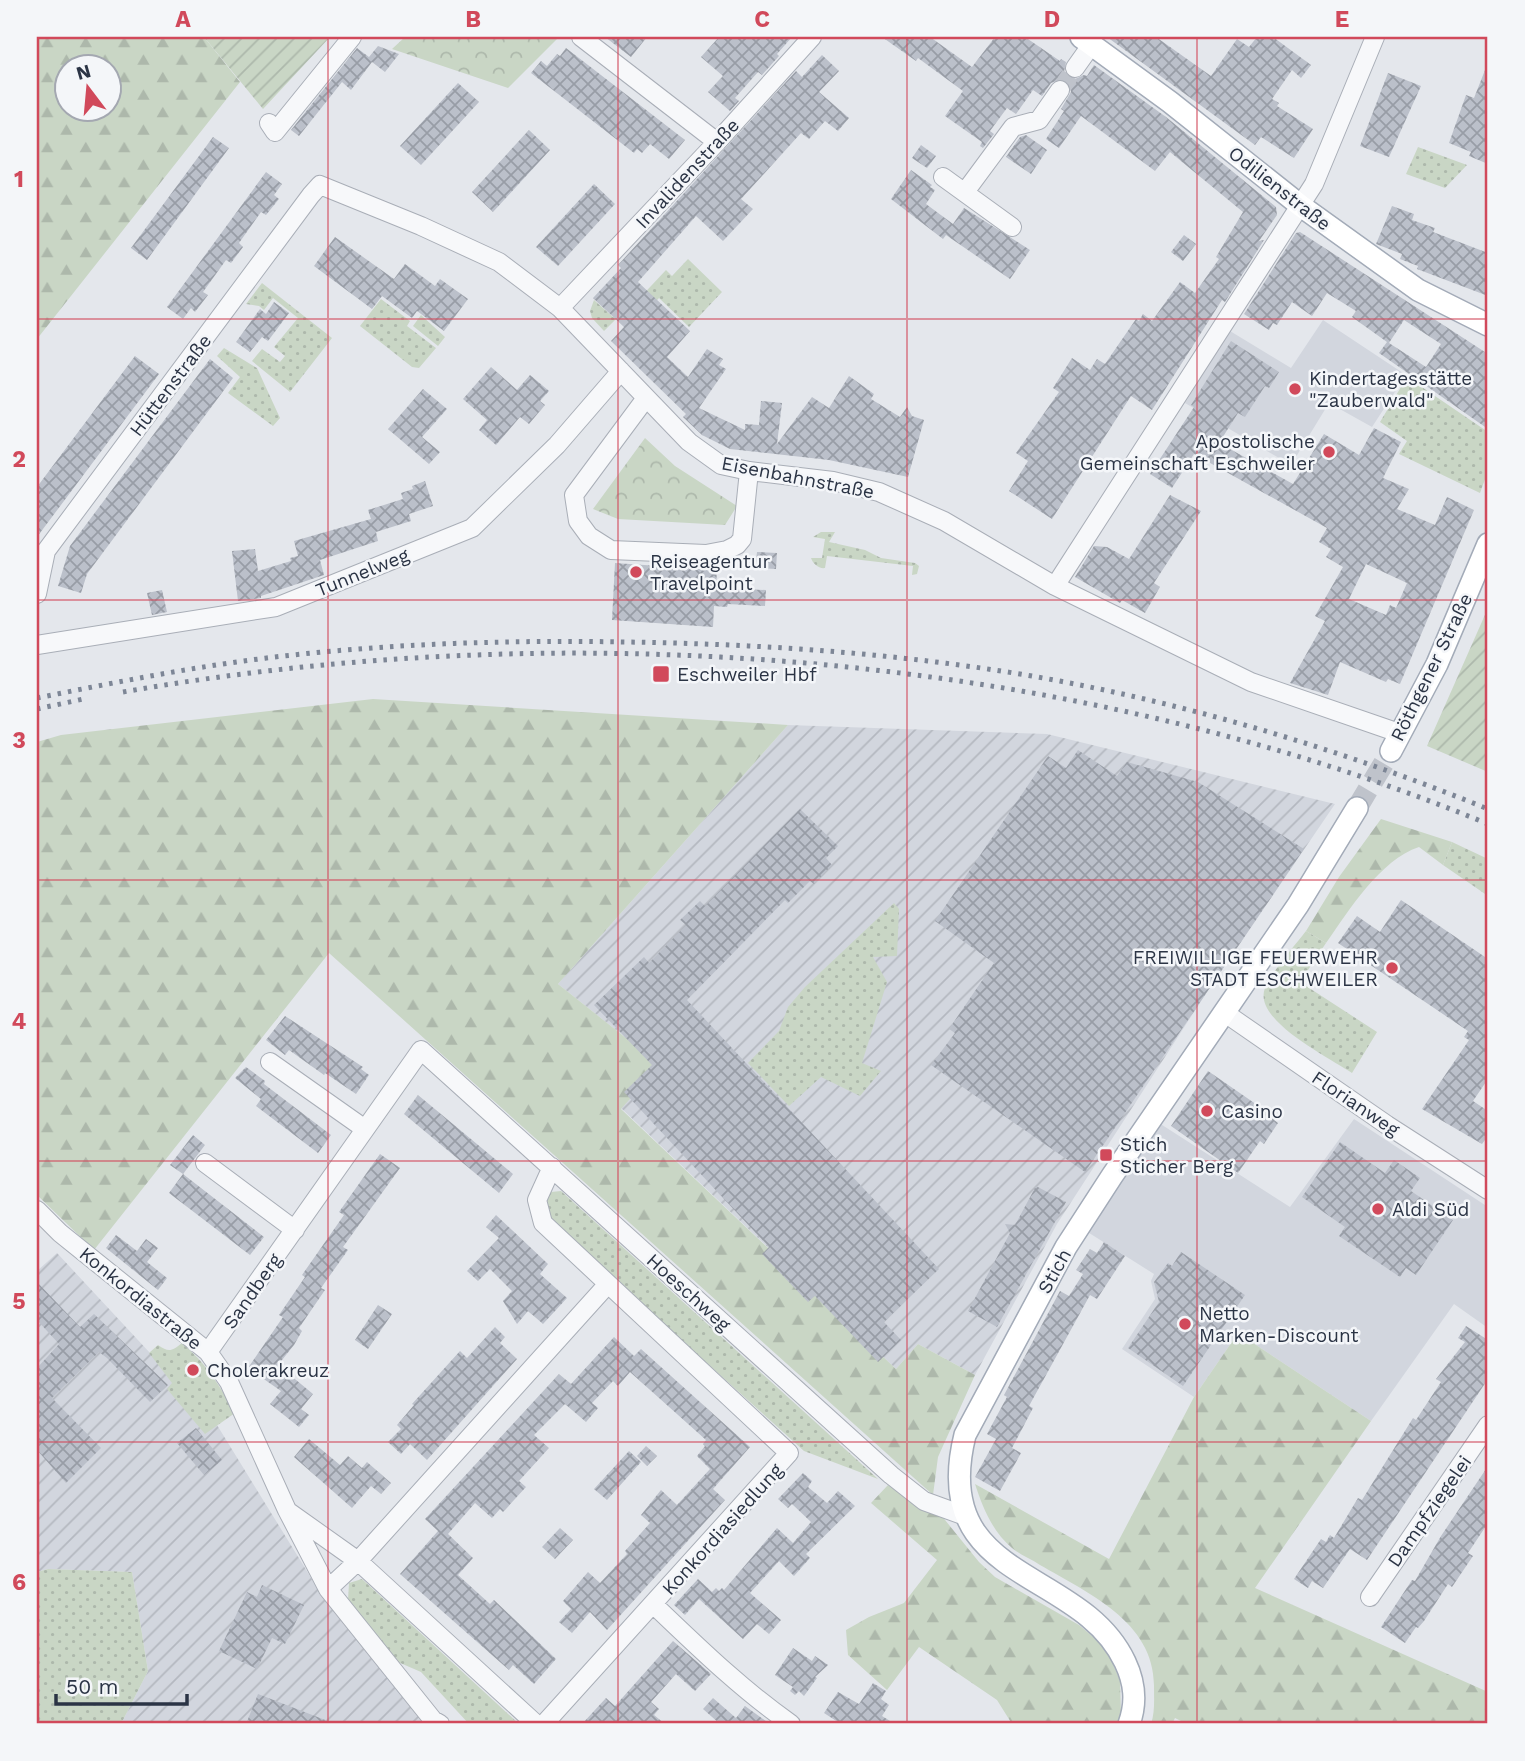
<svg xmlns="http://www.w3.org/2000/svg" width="1525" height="1761" font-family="'Work Sans',sans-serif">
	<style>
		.built { fill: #d2d6de }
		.industrial { fill: url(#industrial-furrows) }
		.grass { fill: url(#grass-dots) }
		.forest { fill: url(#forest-firs); fill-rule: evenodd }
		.park { fill: url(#park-crowns) }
		.garden { fill: url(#garden-furrows) }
		.building { fill: url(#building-cross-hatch); fill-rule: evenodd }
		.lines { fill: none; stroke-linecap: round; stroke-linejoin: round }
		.minor-tunnel { stroke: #bfc3cb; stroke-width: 18; stroke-dasharray: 18 9; stroke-linecap: butt }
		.major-tunnel { stroke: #bfc3cb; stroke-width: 21; stroke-dasharray: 21 10; stroke-linecap: butt }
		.minor-casing { stroke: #a9aeb7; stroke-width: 20 }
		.major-casing { stroke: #a3abb8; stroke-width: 24 }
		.minor { stroke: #f7f8fa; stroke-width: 18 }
		.major { stroke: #fff; stroke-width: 21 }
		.rail { stroke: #7d8696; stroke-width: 5; stroke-dasharray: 3.5 7; stroke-linecap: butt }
		.grid { fill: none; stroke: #d1495b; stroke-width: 2; stroke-opacity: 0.55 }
		.poi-dot { fill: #d1495b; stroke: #f4f6f9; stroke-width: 2.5 }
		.labels { text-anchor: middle; stroke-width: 5; stroke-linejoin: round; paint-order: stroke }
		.street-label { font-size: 19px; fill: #2b3445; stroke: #f4f6f9 }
		.poi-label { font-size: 19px; fill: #2b3445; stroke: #f4f6f9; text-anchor: start }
		.neatline { fill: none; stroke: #d1495b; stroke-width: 2.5 }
		.grid-label { font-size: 23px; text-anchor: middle; font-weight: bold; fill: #d1495b }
	</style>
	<defs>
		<pattern id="industrial-furrows" width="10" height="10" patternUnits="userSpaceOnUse" patternTransform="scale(1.75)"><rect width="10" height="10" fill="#d2d6de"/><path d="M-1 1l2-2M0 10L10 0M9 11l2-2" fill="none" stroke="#b4b8c0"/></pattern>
		<pattern id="grass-dots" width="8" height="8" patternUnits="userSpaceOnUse" patternTransform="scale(1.75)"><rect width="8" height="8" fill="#c9d6c5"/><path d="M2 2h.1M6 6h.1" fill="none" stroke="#adb8ab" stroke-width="1.8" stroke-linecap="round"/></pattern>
		<pattern id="forest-firs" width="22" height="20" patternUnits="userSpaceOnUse" patternTransform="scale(1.75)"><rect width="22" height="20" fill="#c9d6c5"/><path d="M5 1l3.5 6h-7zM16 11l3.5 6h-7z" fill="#adb8ab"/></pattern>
		<pattern id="park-crowns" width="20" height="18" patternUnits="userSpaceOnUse" patternTransform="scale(1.75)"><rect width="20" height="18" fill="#c9d6c5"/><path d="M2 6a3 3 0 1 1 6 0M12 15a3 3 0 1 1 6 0" fill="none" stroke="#adb8ab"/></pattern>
		<pattern id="garden-furrows" width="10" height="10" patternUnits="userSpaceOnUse" patternTransform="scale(1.75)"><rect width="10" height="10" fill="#c9d6c5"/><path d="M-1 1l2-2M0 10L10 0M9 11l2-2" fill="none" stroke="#adb8ab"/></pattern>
		<pattern id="building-cross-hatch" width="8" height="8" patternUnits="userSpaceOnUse" patternTransform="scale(1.75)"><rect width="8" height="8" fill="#bbc0ca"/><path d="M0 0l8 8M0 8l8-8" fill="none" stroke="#989da6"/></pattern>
	</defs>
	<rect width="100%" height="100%" fill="#e4e7ec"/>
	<!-- built -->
	<path class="built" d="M1323,320l83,55 -34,52 -43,-24 -38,62 -106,-62 45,-72 61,37z
		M1354,1119l134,88v121l-34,-24 -83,117 -133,-88 -44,64 -72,-48 33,-50 -4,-18 3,-7 -68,-43 73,-108 131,84z"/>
	<!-- industrial -->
	<path class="industrial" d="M788,725l259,9 288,70 -130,191 -148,229 -82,151 -57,-31 -22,25 -275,-261 39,-43 -102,-81z
		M57,1253l160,172 104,169 104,130h-304l27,-53 -16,-99 -84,-3 -11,3v-301z"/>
	<!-- grass -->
	<path class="grass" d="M1418,147l49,18 -22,23 -39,-14z
		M688,259l34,33 -33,35 -30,-29 -13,14 -10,-10 30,-32 6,6z
		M262,283l70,55 -42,54 -38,-31 10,-12 18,13 5,-6 -11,-9 24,-29 -25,-20 -9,12 -5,-4 -13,-2z
		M381,299l29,22 -3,5 29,22 -17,20 -7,-1 -52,-41z
		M594,300l19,17 4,1 -13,13 -12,-13 -2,-7z
		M421,315l24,22 -7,9 -25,-20z
		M224,348l33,20 23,50 -7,8 -45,-33 12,-16 -23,-21z
		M1407,377l81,55v39l-8,22 -81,-39 8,-13 -27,-19z
		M821,532h14l-6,10 36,8 16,8 34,5 4,3 -2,8 -5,1 1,-9 -86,-10 -2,12c-6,1 -12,-4 -14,-10h11l3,-19 -12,-2z
		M1452,842l36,17v37l-45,-31z
		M894,903l5,6 -2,47 -24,1 14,25 -25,81 19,8 -21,25 -39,-19 -32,29 -41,-43 31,-32 9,-24 17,-20z
		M1306,931l20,12 -26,39 77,50 -25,41c-22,-15 -100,-53 -87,-85 5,-14 31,-44 41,-57z
		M561,1191l317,288 -74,-28 -250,-226c-6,-12 -12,-22 -3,-33z
		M182,1343c24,20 38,43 53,70l-30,21 -38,-45 5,-6 -23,-30 9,-8c11,8 14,6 24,-2z
		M48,1569l84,3 16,99 -27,53h-84v-152z
		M362,1579l157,145h-50l-48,-52 -30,-13 -43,-59 1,-17z"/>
	<!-- forest -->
	<path class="forest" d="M37,37h167l36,45 -203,257zM66,66h42v42h-42z
		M373,699l415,26 -230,259 102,81 -39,44 275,260 22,-25 57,31 -37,82 -5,38 -604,-542 -235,297 -57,-55v-453l24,-7z
		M1381,819l71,23 -9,23 -24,-18c-39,13 -70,63 -93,96l-20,-12 33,-54z
		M1238,1333l133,88 -116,167 233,104v32h-301l-12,-6 -3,6h-21c4,-12 3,-24 3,-37 1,-65 -66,-94 -114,-122 -9,-6 -20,-10 -28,-17 -20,-17 -29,-40 -37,-64l134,75 85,-162z
		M888,1485l35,24 18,6 38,47 16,15 84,48 20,17 12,17 9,22 1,33 -3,10h-106l-15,-24 -78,-53 -32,43 -39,-35 -2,-25 23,-13 35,-14 33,-43 -66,-57z"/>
	<!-- park -->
	<path class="park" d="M405,37h154l-51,51 -116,-39z
		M645,438l30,28 62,40 -12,19 -107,-6 -25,-10z"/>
	<!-- garden -->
	<path class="garden" d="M204,37h126l-67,72z
		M1488,608v164l-61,-26z"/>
	<!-- building -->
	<path class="building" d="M605,37h42l-16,20z
		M719,37h73l-15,17 2,2 -17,19 -4,-3 -23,26 4,3 -9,10 -22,-19 15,-16 -22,-19z
		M882,37h48l42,30 23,-30h30l35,24 1,-2 5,3 -2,10 5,6 6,1 9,-4 3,1 7,-11 72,52 110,90 1,8 -18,26 5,-1 -39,62 -3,-2 -70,110 -21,-14 -79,123 -43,-28 19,-30 -12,-8 43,-61 -6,-4 19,-30 18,12 7,-11 8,5 31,-45 3,2 4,-7 9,7 28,-39 15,11 24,-34 -3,-2 27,-45 -73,-60 -15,19 -74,-55 -22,32 -13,-9 18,-28 -3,-2 10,-17 -1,-7 -8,-6 -11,4 -9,13 -9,-6 -17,24 -9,-6 -17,23 4,3 -11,14 -3,-2 2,-4 -37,-26 18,-25 -45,-33 -2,3z
		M1107,37h49l55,39 26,-37 12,8 8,-10h16l38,28 -10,13 -9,-8 -20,29 7,4 -2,3 36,23 -19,29 -33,-21 -6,8z
		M378,46l21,8 -14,18 -13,-10 -21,28 -9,-8 -43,54 -8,-6 66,-82 12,9z
		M566,48l119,92 -16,19 -19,-15 -8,9 -5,-4 -3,4 -103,-80 10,-12 6,5 10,-12 3,2z
		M822,55l17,16 -20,21 30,26 -11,13 -13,-10 -16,18 -8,-6 -60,66 12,10 -30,32 -27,-25 -58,66 52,49 -23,26 21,20 19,-28 16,10 -4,6 7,4 -27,39 46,22v-6l14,1 2,-24 21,2 -5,41 35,-47 17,11 20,-32 25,18 -3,5 29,18 7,-10 5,9 12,4 -16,57 -79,-17 -99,-11 -28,-14 -19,-18 3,-3 -75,-73 13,-14 -31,-29 28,-30 -3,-3 178,-194 6,6z
		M1487,65h1v99l-19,-8 2,-4 -22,-9 17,-48 8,3z
		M1388,73l33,13 -32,71 -29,-11z
		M458,83l21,19 -58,63 -21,-19z
		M529,130l21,20 -57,62 -21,-20z
		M1026,135l21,15 -16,24 -25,-17 14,-20z
		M213,137l16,11 -82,112 -16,-12z
		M921,145l15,11 -9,12 -15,-10z
		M911,170l21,15 -2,2 5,3 -9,14 27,20 11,-16 66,42 -20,29 -64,-44 -3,4 -52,-40z
		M266,172l16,12 -8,11 5,4 -13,16 -5,-3 -22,31 4,4 -12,16 -5,-3 -23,32 5,3 -13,17 -4,-4 -8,11 -16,-12z
		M594,184l21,20 -57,62 -22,-19z
		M1392,206l22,8 -2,6 23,8 -2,4 55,21v43l-71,-27 1,-3 -18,-7 2,-5 -26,-10z
		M1300,232l188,122v75l-109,-76 8,-11 -35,-25 4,-6 -29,-18 -15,23 -20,-14 -15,23 -4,-2 -4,7 -25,-16 52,-81zM1404,320l37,24 -15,23 -37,-24z
		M1184,235l12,9 -13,17 -12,-9z
		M335,237l59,42 11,-15 30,22 5,-7 28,20 -24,32 -27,-20 -5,7 -30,-22 -10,13 -58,-43z
		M274,302l15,11 -21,28 -6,-4 -12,15 -14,-10 24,-33 6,5z
		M1231,341l48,31 -10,16 -4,-2 -20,31 -7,-4 -19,30 74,41 31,-50 35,21 15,-27 27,14 -18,36 26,11 -12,20 38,16 12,-28 27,13 -74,174 -12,-5 -2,3 -46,-20 -12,33 -38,-12 35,-62 -10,-5 28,-49 -17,-10 5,-8 -12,-7 8,-14 -133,-74 -22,34 -22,-14 44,-67 -3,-2zM1366,564l41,19 -11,25 -6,-3 -4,10 -37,-16z
		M135,356l24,18 -122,163v-50z
		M210,359l23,19 -146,196 -6,19 -23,-7 12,-40z
		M491,367l26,23 13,-15 19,16 -9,10 5,4 -16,19 -9,-7 -24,28 -17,-15 8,-10 -24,-21z
		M423,389l24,20 -25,28 18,15 -11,12 -41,-35z
		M425,481l8,25 -24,8 2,7 -35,11 2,9 -58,19 4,15 -63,21v2l-23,3 -6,-50 23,-2 3,22 33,-10 -1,-3 8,-2 -4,-15 77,-22 -3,-9 35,-11 -2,-6 12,-4 -1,-3z
		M1170,495l31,16 -47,72 6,4 -15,26 -23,-13 -2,3 -45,-26 19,-31 13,1 22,12z
		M757,552l20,1 -1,16 -21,-1z
		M615,563l102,7 -1,18 50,2 -1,16 -37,-2 -1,3 -13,-1 -1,21 -101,-7z
		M162,590l5,22 -15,3 -5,-22z
		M1078,750l39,26 10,-14 71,20 106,67 -219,323 -154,-107 24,-32 -6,-4 45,-66 -59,-42 113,-165 18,12z
		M800,809l38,37 -12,12 6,7 -18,19 -4,-3 -22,22 -3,-3 -98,100 252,269 -55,53 17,18 -23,22 -63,-66 -7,6 -46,-48 7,-7 -145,-155 28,-27 -58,-60 50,-48 5,6 37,-38 -6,-5 20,-19 5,5z
		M1401,900l87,59v120l-15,22 15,10v25l-6,8 -60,-35 47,-69 -5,-3 4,-6 -130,-88 19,-27 23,16z
		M285,1016l78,51 -2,2 8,6 -13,19 -31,-21 -1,2 -35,-25 -4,5 -19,-15z
		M246,1067l19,14 -1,3 67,51 -13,18 -62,-47 5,-7 -26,-21z
		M1208,1071l68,47 -2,2 4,3 -14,21 -4,-3 -22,32 -67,-47z
		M418,1095l95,79 -14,19 -95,-79z
		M193,1135l12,10 -22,29 -13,-9z
		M1340,1142l45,31 9,-13 26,18 -9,13 42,29 -37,55 -10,-7 -6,9 -61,-41 6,-9 -43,-30z
		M380,1154l20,14 -57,79 5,3 -27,38 4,2 -26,38 3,3 -8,14 -16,20 35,29 -12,15 8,6 -10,12 -29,-23 11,-13 -33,-23 35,-51 -4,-2 26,-38 -3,-2 42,-60 -5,-3z
		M183,1174l81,63 -14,18 -81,-62z
		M1036,1186l30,16 -69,125 -29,-16 42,-78 -5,-9 10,1z
		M496,1215l52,49 -8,10 27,24 -24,26 -15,-13 -11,13 -14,-23 9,-10 -22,-22 -12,12 -11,-10 32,-33 -13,-11z
		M116,1235l21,16 9,-12 12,9 -11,14 20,16 -9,12 -52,-42z
		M1104,1242l21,14 -28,43 -7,-4 -61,111 4,2 -21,40 9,5 -21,38 -25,-14 21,-38 -9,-5 20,-37 -3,-2 56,-104 9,5 14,-22 -7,-4 14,-21 7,4z
		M1181,1252l64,43 -62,91 -55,-38 31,-46 -5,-20 14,-19 4,3z
		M37,1282l43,45 14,-13 74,71 -18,17 -43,-44 -8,-6 -47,46 49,50 -35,35 -29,-33v-82l22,-24 -22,-24z
		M378,1305l14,9 -24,35 -13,-9z
		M1466,1326l22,14v39l-121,181 -17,-11 -27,39 -11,-7 -4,7 -14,-9 27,-40 5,3 4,-7 4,3 24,-40 4,2 51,-82 3,2 25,-38 -5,-3 29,-37 -7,-4z
		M495,1327l10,10 -5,6 17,16 -90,101 -17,-16 -9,10 -13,-12 13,-13 -4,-4 17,-20 -2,-1 48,-53 7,7z
		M614,1337l20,19 7,-7 109,98 -37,42 12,11 -118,130 -17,-18 -18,21 -13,-11 12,-13 -8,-8 25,-29 12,11 27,-29 -2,-3 25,-28 -9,-8 20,-25 16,15 33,-36 -13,-13 8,-10 -2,-2 3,-4 -76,-68 -12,14 -5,-5 -21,22 6,5 -12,14 -21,-18 -31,31 15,13 -30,33 7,6 -23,25 -3,-3 -8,9 -17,-15 -27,31 25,24 -15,17 32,29 4,-4 62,59 -22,25 -21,-19 -4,5 -109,-96 38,-43 -13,-12 134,-145 12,10z
		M196,1428l26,32 -18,15 -27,-32z
		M309,1439l31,26 8,-9 14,12 5,-6 24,21 -10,11 -10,-8 -19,22 -58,-51z
		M646,1446l11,10 -10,10 -10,-10z
		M629,1451l12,11 -34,38 -13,-11z
		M1488,1466v57l-20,30 5,3 -21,31 -4,-3 -24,37 -6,7 -2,-1 -11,16 -24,-16 31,-47 3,1 26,-45z
		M803,1473l9,8 -4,6 19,16 11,-12 17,15 -49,48 4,4 -16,18 -15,-15 -29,32 31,27 -12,14 -12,-10 -14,15 -44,-40 -14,16 -11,-10 24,-26 14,13 4,-4 3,3 3,-3 2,2 53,-62 16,15 18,-21 -19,-18 -4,4 -10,-9z
		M560,1528l13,12 -18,19 -13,-12z
		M262,1585l42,20 -19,39 -13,-6 -15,31 -38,-18 28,-59 10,5z
		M673,1641l38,33 -16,17 -19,-17 -25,28 8,7 -5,6 11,9h-83l24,-26 9,8z
		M793,1648l19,13 3,-5 13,9 -13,12 2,1 -13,18 -5,-5 -4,4 -5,-4 3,-4 -18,-12z
		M873,1683l13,8 -5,8 8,6 -7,11 13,8h-54l-17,-11 14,-21 21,12z
		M258,1694l75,29v1h-87z
		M713,1698l23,20 9,-12 25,18h-50l-17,-15z"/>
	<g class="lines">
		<!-- minor-tunnel -->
		<path class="minor-tunnel" d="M1060,90l15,-22"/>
		<!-- major-tunnel -->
		<path class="major-tunnel" d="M1357,808l34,-57"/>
		<!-- minor casing -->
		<g class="minor-casing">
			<path id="minor" d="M581,37l136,105
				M1075,68l17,-24
				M269,123l6,9 77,-95
				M943,177l69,50
				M965,192l48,-65 26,-7 21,-30
				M560,308l157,-166 95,-105
				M646,398l-72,97 4,26 11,15 22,14 95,4 21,-4 10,-5 5,-6 7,-68
				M1055,586l259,-402 61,-147
				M37,594l9,-43 265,-356 9,-10 101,41 78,36 61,46 129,134 32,23 28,6 84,10 46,11 65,29 111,65 196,96 148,51
				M37,645l239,-38 196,-79 85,-83 64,-74
				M1225,1013l162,112 101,65
				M270,1062l95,67
				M205,1163l90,67
				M37,1210l23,23 148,119 21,30 58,128 41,79 105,131 7,4
				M208,1352l213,-302 470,425 33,26 44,16
				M289,1512l69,49 178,163
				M328,1589l30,-28 249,-276
				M1370,1597l118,-172
				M654,1605c44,42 87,84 137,119
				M544,1724l245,-271 -246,-230 -6,-23 15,-33"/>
		</g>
		<!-- major casing -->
		<g class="major-casing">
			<path id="major" d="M1081,37l89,65 131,104 117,84 70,35
				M1391,751l46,-87 51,-120
				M1129,1724c8,-22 6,-41 -4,-62 -45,-96 -197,-78 -160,-227l101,-188 46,-71 186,-271 59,-97"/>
		</g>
		<!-- minor -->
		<use href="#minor" class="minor"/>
		<!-- major -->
		<use href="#major" class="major"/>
		<!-- rail -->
		<path class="rail" d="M123,692c444,-78 946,-41 1365,132
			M37,698c85,-17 170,-34 256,-43 111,-12 222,-15 334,-13 133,2 267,11 399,33 158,27 314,74 462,134
			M37,709l51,-11"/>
	</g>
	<!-- grid -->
	<path class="grid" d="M328,37v1687M618,37v1687M907,37v1687M1197,37v1687M37,319h1451M37,600h1451M37,880h1451M37,1161h1451M37,1442h1451"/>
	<!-- markers -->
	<g class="poi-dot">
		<circle cx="1295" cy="389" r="7"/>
		<circle cx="1329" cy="452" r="7"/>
		<circle cx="636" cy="572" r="7"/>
		<rect x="652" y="665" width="18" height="18" rx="3.5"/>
		<circle cx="1392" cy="968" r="7"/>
		<circle cx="1207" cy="1111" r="7"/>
		<rect x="1099" y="1148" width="14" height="14" rx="3.5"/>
		<circle cx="1378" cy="1209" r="7"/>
		<circle cx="1185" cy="1324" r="7"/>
		<circle cx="193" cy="1370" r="7"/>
	</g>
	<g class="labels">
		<!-- street labels -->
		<g class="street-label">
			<text transform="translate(687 173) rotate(-47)" y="7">Invalidenstraße</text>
			<text transform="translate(1280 188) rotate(38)" y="7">Odilienstraße</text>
			<text transform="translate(170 385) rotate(-53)" y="7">Hüttenstraße</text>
			<text transform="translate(798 477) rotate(11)" y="7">Eisenbahnstraße</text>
			<text transform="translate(362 572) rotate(-22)" y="7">Tunnelweg</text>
			<text transform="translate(1431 667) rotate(-64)" y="7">Röthgener Straße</text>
			<text transform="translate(1356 1103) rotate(34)" y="7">Florianweg</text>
			<text transform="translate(1054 1271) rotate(-61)" y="7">Stich</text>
			<text transform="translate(252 1291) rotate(-55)" y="7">Sandberg</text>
			<text transform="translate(689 1292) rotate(42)" y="7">Hoeschweg</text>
			<text transform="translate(141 1298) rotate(39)" y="7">Konkordiastraße</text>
			<text transform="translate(1429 1511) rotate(-55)" y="7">Dampfziegelei</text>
			<text transform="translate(722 1529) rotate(-48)" y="7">Konkordiasiedlung</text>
		</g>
		<!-- poi labels -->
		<g class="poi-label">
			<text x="1309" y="385">Kindertagesstätte<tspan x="1309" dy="22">"Zauberwald"</tspan></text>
			<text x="1315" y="448" text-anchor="end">Apostolische<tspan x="1315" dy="22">Gemeinschaft Eschweiler</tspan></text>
			<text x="650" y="568">Reiseagentur<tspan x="650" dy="22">Travelpoint</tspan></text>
			<text x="677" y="681">Eschweiler Hbf</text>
			<text x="1378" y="964" text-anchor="end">FREIWILLIGE FEUERWEHR<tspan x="1378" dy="22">STADT ESCHWEILER</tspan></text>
			<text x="1221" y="1118">Casino</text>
			<text x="1120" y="1151">Stich<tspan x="1120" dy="22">Sticher Berg</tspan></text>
			<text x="1392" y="1216">Aldi Süd</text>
			<text x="1199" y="1320">Netto<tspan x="1199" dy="22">Marken-Discount</tspan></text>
			<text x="207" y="1377">Cholerakreuz</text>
		</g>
	</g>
	<!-- border -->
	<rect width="1525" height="1761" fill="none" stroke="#f4f6f9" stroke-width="77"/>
	<!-- north arrow -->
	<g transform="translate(88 88) rotate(344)"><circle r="33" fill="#f4f6f9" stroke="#a4a8b1" stroke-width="2"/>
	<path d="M0-5L12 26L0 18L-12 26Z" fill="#d1495b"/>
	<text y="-10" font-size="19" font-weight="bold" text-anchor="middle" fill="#2b3445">N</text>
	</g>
	<!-- scale -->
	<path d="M56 1694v10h131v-10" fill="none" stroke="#2b3445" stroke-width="3.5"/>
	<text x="66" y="1694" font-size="21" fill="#2b3445" stroke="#f4f6f9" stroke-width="5" paint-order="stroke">50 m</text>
	<rect x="38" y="38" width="1448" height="1684" class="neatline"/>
	<g class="grid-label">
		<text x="183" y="27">A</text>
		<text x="473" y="27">B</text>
		<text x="762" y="27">C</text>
		<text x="1052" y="27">D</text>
		<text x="1342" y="27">E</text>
		<text x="19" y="187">1</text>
		<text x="19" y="467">2</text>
		<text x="19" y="748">3</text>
		<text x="19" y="1029">4</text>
		<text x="19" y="1309">5</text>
		<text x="19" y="1590">6</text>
	</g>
</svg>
